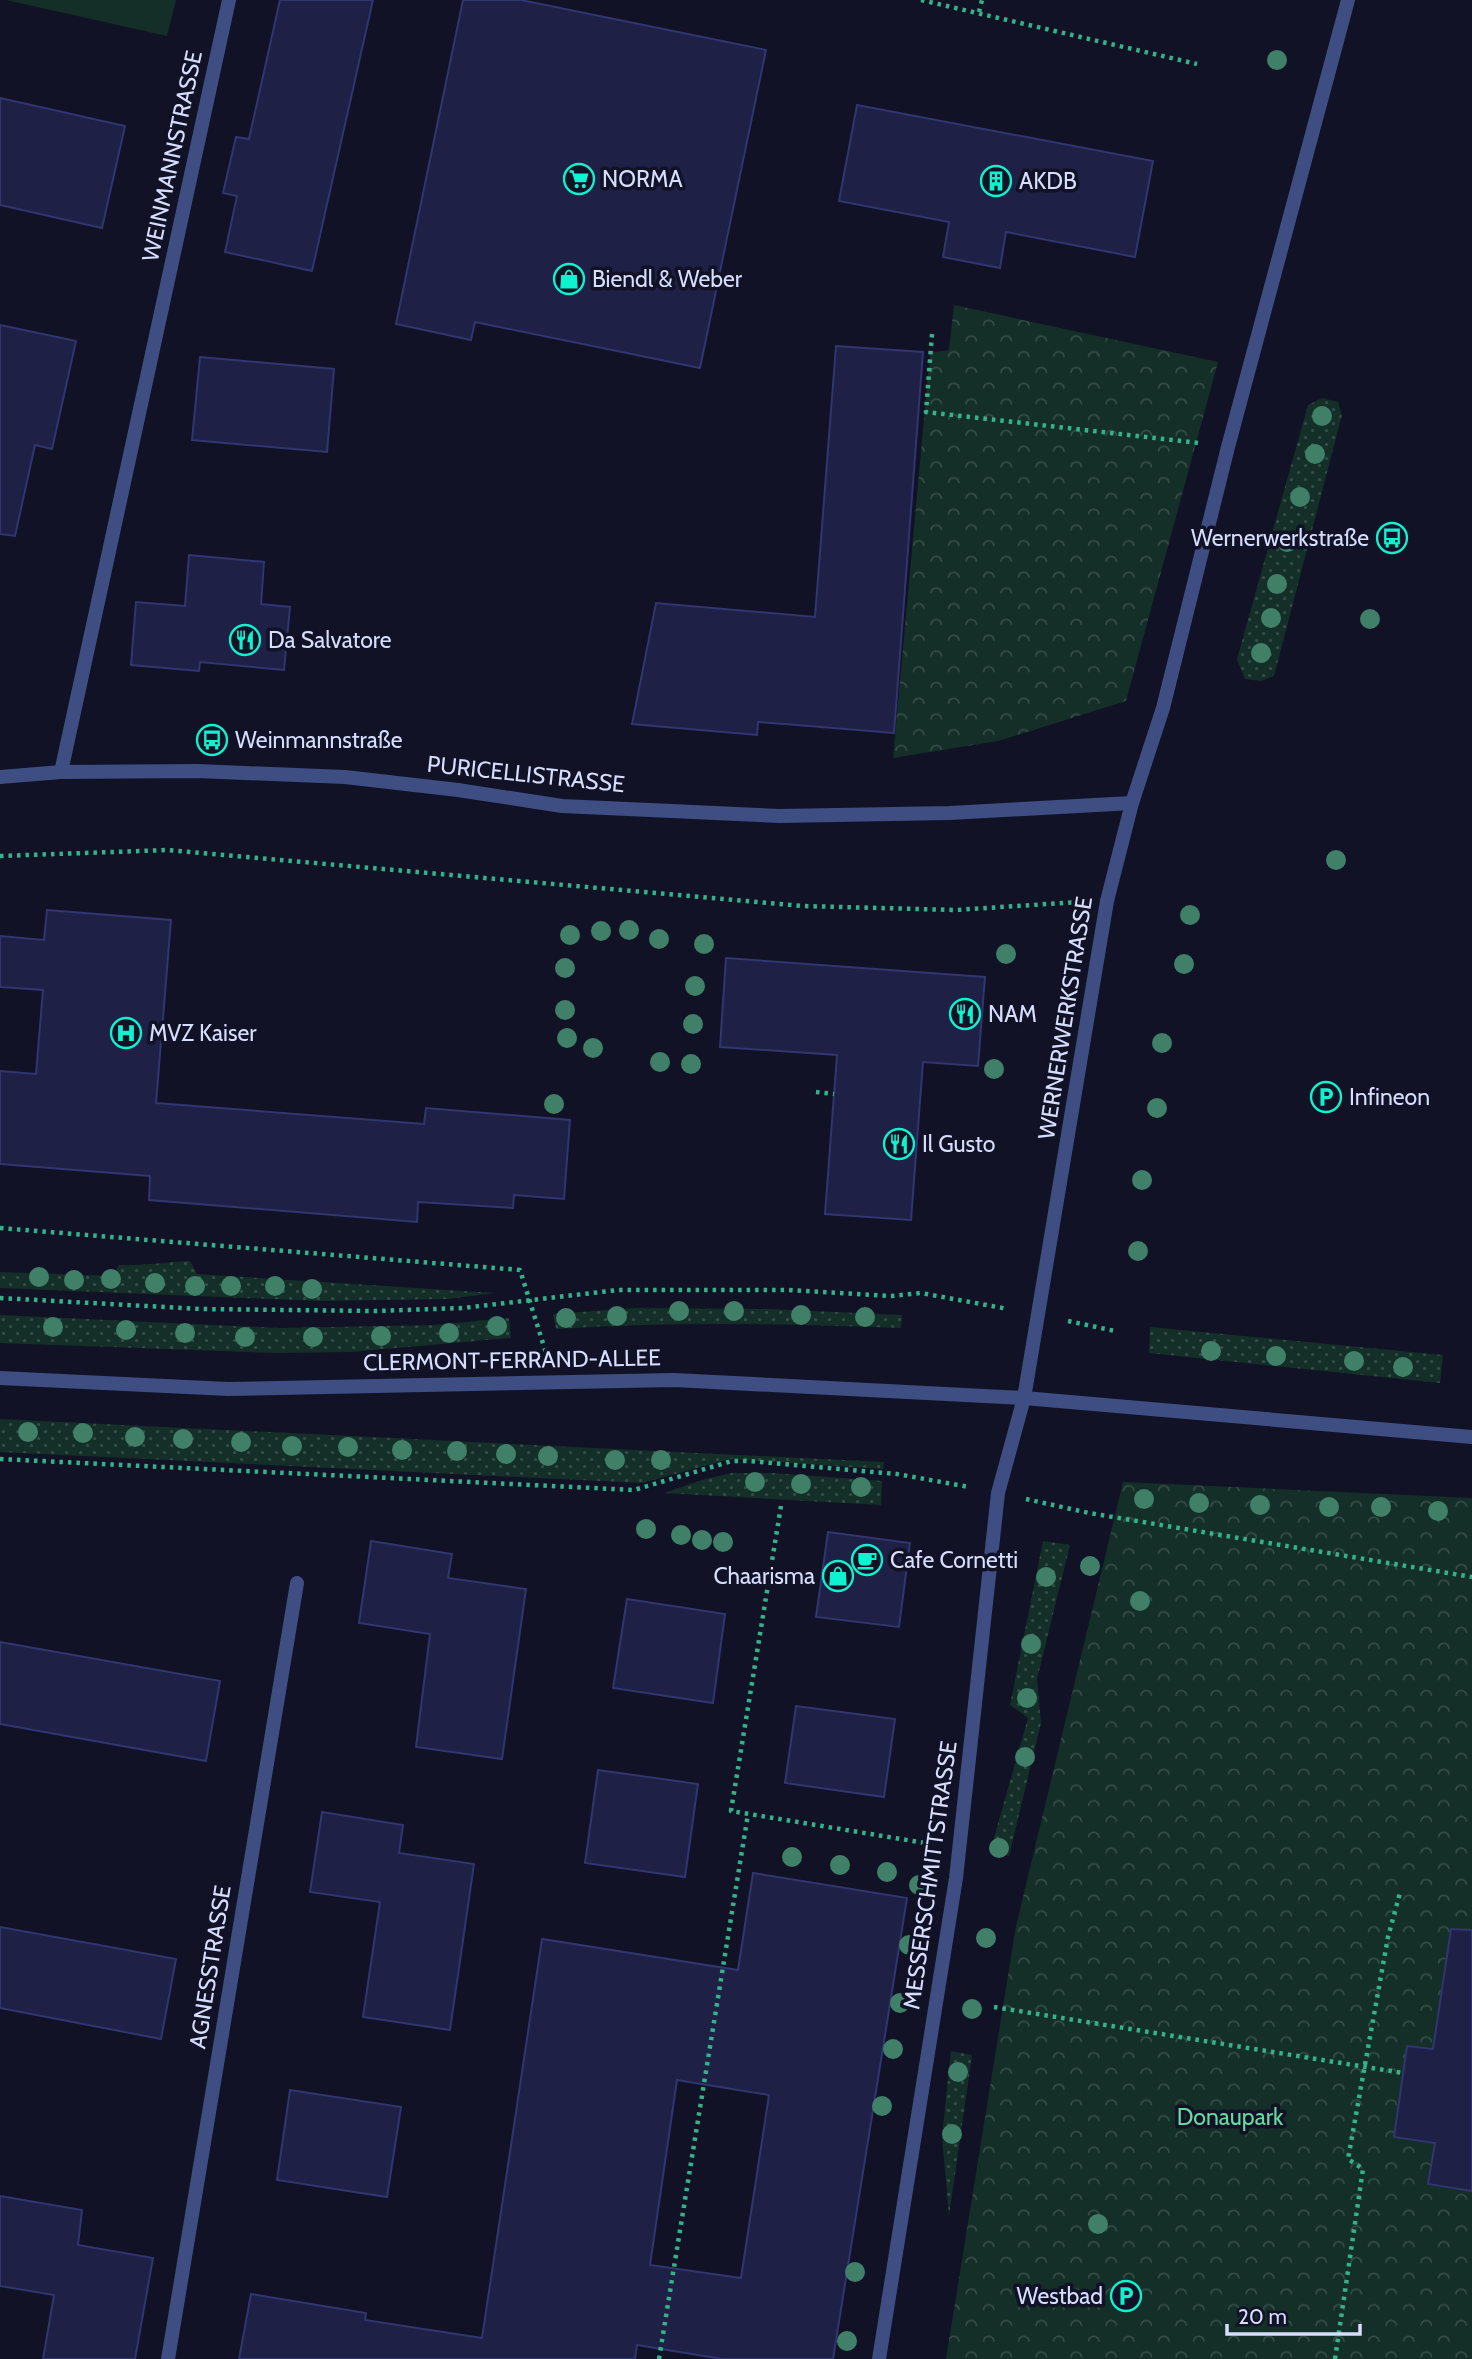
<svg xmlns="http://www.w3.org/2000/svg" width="1472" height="2359" font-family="Cabin,sans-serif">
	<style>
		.grass { fill: url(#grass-dots) }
		.park { fill: url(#park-crowns) }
		.pitch { fill: #142f27 }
		.building { fill: #1e2046; stroke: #313570; stroke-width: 2; fill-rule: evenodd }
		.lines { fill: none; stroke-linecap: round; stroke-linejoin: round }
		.path { stroke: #36b28b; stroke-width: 4.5; stroke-dasharray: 3.5 5; stroke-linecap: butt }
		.service { stroke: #3e4d82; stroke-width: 14 }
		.minor { stroke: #3e4d82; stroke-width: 14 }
		.tertiary { stroke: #3e4d82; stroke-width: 14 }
		.tree { fill: #408069 }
		.labels { text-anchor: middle; stroke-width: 7; stroke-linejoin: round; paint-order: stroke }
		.street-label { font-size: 23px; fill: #d7ddfd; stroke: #111226 }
		.poi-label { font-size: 23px; fill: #d7ddfd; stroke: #111226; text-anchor: start }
		.park-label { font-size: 23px; fill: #67daa0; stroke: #111226 }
	</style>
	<defs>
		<pattern id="grass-dots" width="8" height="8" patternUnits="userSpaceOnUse" patternTransform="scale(1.75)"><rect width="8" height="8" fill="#142f27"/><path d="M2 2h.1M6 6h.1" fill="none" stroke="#354d47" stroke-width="1.8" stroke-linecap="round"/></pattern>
		<pattern id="park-crowns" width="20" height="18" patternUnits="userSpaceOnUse" patternTransform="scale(1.75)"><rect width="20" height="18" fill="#142f27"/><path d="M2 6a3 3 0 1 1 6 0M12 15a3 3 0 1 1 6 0" fill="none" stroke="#354d47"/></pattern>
	</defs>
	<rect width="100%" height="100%" fill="#111226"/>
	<!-- grass -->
	<path class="grass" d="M1322,398l16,4 4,13 -68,261 -13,5 -16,-2 -8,-20 71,-254z
		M190,1261l7,13 298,19 -48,6 -127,2 -320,-13v-16l113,4 6,-11c24,1 47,-3 71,-4z
		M636,1308l133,1 133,6 -1,13c-115,-4 -230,-7 -345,1l-3,-15z
		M0,1315l280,13 154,-3 75,-7 2,20 -161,14 -72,1 -278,-10z
		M1150,1327l293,28 -3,28 -291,-30z
		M0,1419l884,43 -1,7 -153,-10 -88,24 -642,-31z
		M732,1473h40l110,8 -1,24 -217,-12 41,-14z
		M1043,1541l27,4 -33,134 4,44 -32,133 -19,-4 38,-134 -18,-13z
		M951,2051l21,4 -23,161 -7,-80z"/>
	<!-- park -->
	<path class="park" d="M954,305l264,57 -92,339 -128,40 -105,17 37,-405 19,-3z
		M1123,1482l349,16v861h-526l70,-433z"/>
	<!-- pitch -->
	<path class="pitch" d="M6,0h170l-9,36z"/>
	<!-- building -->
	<path class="building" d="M280,0h93l-61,271 -87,-19 12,-56 -14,-3 13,-56 13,2z
		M463,0h58l245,50 -66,318 -225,-46 -4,18 -75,-16z
		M0,98l125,28 -23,102 -102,-23z
		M857,105l296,56 -18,96 -129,-25 -6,36 -57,-11 6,-35 -110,-21z
		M0,325l76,16 -24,108 -17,-4 -20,91 -15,-2z
		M836,346l87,6 -29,381 -136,-11 -1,13 -125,-11 24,-121 159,14z
		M200,357l134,12 -7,83 -135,-12z
		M189,555l75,7 -3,42 29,3 -6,63 -84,-8 -1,9 -68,-6 5,-63 49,4z
		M47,910l124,10 -15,183 268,21 2,-16 144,12 -6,79 -50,-4 -1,13 -95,-6 -1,20 -268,-22 1,-24 -150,-12v-93l36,3 7,-84 -43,-3v-51l44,4z
		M726,958l259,19 -7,89 -55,-4 -12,158 -86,-6 12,-159 -117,-8z
		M828,1532l82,11 -11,84 -83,-10z
		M371,1541l81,13 -4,24 78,11 -24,170 -86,-12 14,-113 -71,-11z
		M627,1599l98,15 -12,89 -100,-15z
		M0,1642l220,39 -14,80 -206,-37z
		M796,1706l99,13 -11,78 -99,-14z
		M598,1770l100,14 -13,93 -100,-14z
		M322,1812l81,13 -4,28 75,11 -24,166 -87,-13 17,-115 -70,-10z
		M753,1873l154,25 -74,461h-111l-85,-14 -2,14h-396l12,-65 115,19 -1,7 117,18 60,-399 196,31zM677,2080l92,15 -28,183 -91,-13z
		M0,1927l176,32 -15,80 -161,-31z
		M1451,1929l21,1v261l-44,-7 7,-41 -41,-6 13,-91 26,3z
		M290,2090l111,17 -14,90 -110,-17z
		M0,2196l82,14 -4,35 75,13 -18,101h-92l11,-64 -54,-9z"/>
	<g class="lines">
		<!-- path -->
		<path class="path" d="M921,0l276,64
			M979,12l3,-12
			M932,334l-6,78 273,31
			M0,856l168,-6 634,56 154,4 122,-8
			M816,1092l18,2
			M0,1228l520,42 26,83
			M0,1298l201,11 175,2 87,-3 155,-18h171l102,6 30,-3 87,16
			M1068,1321l47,10
			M0,1459l634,31 98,-29h16l149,13 72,13
			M1026,1499l63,14 383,64
			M781,1506l-50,305 200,33
			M994,2007l409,66
			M659,2359l89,-545
			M1335,2359l28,-190 -15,-10 40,-222 12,-44"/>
		<!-- service -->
		<path class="service" d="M1024,1398l448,39"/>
		<!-- minor -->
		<path class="minor" d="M61,772l168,-772
			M0,777l61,-5 136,-1 148,6 113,13 104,16 217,10 171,-3 182,-10
			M168,2359l129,-776
			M879,2359l77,-481 42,-385 26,-95"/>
		<!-- tertiary -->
		<path class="tertiary" d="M0,1378l228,11 446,-9 350,18 83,-497 25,-98 31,-95 65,-261 120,-447"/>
	</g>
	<!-- trees -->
	<g class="tree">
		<circle cx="1277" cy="60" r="10"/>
		<circle cx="1322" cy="416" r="10"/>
		<circle cx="1315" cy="454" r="10"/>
		<circle cx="1300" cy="497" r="10"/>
		<circle cx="1287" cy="542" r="10"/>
		<circle cx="1277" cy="584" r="10"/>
		<circle cx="1271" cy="618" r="10"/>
		<circle cx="1370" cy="619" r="10"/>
		<circle cx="1261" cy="653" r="10"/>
		<circle cx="1336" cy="860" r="10"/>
		<circle cx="1190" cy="915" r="10"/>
		<circle cx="629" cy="930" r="10"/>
		<circle cx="601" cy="931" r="10"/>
		<circle cx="570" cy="935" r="10"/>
		<circle cx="659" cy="939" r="10"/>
		<circle cx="704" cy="944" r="10"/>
		<circle cx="1006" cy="954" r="10"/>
		<circle cx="1184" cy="964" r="10"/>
		<circle cx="565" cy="968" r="10"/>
		<circle cx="695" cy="986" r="10"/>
		<circle cx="565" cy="1010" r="10"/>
		<circle cx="693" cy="1024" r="10"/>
		<circle cx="567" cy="1038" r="10"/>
		<circle cx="1162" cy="1043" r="10"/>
		<circle cx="593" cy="1048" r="10"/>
		<circle cx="660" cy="1062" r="10"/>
		<circle cx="691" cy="1064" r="10"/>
		<circle cx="994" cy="1069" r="10"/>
		<circle cx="554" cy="1104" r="10"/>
		<circle cx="1157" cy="1108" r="10"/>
		<circle cx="1142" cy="1180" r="10"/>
		<circle cx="1138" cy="1251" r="10"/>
		<circle cx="39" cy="1277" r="10"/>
		<circle cx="111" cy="1279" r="10"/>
		<circle cx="74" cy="1280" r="10"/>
		<circle cx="155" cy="1283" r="10"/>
		<circle cx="195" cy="1286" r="10"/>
		<circle cx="231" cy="1286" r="10"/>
		<circle cx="275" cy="1286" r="10"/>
		<circle cx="312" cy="1289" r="10"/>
		<circle cx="679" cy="1311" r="10"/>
		<circle cx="734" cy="1311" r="10"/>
		<circle cx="801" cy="1315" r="10"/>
		<circle cx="617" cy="1316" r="10"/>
		<circle cx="865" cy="1317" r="10"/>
		<circle cx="566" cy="1318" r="10"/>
		<circle cx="497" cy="1326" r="10"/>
		<circle cx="53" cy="1327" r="10"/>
		<circle cx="126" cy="1330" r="10"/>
		<circle cx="185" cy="1333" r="10"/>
		<circle cx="449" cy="1333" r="10"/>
		<circle cx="381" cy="1336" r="10"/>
		<circle cx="245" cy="1337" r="10"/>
		<circle cx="313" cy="1337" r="10"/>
		<circle cx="1211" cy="1351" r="10"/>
		<circle cx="1276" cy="1356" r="10"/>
		<circle cx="1354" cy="1361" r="10"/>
		<circle cx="1403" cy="1367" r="10"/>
		<circle cx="28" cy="1432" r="10"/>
		<circle cx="83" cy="1433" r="10"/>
		<circle cx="135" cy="1437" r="10"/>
		<circle cx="183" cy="1439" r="10"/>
		<circle cx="241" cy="1442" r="10"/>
		<circle cx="292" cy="1446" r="10"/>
		<circle cx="348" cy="1447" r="10"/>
		<circle cx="402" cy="1450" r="10"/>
		<circle cx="457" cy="1451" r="10"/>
		<circle cx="506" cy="1454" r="10"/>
		<circle cx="548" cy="1456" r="10"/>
		<circle cx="615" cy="1460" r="10"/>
		<circle cx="661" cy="1460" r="10"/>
		<circle cx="755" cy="1482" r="10"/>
		<circle cx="801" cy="1484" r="10"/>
		<circle cx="861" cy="1487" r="10"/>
		<circle cx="1144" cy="1499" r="10"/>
		<circle cx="1199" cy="1503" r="10"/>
		<circle cx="1260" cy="1505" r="10"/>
		<circle cx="1329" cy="1507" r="10"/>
		<circle cx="1381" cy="1507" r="10"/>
		<circle cx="1438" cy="1511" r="10"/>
		<circle cx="646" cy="1529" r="10"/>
		<circle cx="681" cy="1535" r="10"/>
		<circle cx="702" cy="1540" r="10"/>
		<circle cx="723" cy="1542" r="10"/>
		<circle cx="1090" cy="1566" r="10"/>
		<circle cx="1046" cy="1577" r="10"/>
		<circle cx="1140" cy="1601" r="10"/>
		<circle cx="1031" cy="1644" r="10"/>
		<circle cx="1027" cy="1698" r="10"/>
		<circle cx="1025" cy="1757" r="10"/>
		<circle cx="999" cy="1848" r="10"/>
		<circle cx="792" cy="1857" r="10"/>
		<circle cx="840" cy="1865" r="10"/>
		<circle cx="887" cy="1872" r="10"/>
		<circle cx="919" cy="1885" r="10"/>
		<circle cx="986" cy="1938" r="10"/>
		<circle cx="909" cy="1945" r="10"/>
		<circle cx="900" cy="2003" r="10"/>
		<circle cx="972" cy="2009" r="10"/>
		<circle cx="893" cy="2049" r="10"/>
		<circle cx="958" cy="2072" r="10"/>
		<circle cx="882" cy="2106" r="10"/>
		<circle cx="952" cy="2134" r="10"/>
		<circle cx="1098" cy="2224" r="10"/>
		<circle cx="855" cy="2272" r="10"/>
		<circle cx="847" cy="2341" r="10"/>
	</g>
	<!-- icons -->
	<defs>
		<g id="supermarket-ring" transform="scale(1.575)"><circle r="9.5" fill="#111226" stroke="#0ef2cf" stroke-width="1.5"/><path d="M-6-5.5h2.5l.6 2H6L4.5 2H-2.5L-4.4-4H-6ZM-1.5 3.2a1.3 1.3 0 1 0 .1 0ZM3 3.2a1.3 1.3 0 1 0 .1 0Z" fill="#0ef2cf"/></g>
		<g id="building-ring" transform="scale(1.575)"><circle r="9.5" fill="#111226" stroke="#0ef2cf" stroke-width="1.5"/><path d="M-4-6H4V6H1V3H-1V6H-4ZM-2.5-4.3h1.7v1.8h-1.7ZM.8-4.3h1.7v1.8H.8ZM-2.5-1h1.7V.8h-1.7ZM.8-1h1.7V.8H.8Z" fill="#0ef2cf"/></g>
		<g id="shop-ring" transform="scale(1.575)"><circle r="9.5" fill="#111226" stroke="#0ef2cf" stroke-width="1.5"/><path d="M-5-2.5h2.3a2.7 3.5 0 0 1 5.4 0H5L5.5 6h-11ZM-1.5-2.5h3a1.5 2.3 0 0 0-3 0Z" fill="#0ef2cf"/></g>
		<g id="bus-ring" transform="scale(1.575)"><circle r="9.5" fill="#111226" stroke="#0ef2cf" stroke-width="1.5"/><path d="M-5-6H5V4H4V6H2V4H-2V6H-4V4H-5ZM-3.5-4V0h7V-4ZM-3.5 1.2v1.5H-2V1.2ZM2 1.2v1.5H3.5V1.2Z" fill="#0ef2cf"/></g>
		<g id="restaurant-ring" transform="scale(1.575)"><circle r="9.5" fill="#111226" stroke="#0ef2cf" stroke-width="1.5"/><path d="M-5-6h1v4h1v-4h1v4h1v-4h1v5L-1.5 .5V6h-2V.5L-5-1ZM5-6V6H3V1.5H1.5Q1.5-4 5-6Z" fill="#0ef2cf"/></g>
		<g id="hospital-ring" transform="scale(1.575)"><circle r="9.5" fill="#111226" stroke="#0ef2cf" stroke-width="1.5"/><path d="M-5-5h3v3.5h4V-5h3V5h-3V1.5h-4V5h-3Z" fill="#0ef2cf"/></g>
		<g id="parking-ring" transform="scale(1.575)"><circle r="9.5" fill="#111226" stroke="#0ef2cf" stroke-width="1.5"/><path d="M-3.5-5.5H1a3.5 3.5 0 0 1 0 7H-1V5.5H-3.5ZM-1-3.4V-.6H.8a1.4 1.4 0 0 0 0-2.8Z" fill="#0ef2cf"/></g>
		<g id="cafe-ring" transform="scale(1.575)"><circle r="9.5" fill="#111226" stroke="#0ef2cf" stroke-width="1.5"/><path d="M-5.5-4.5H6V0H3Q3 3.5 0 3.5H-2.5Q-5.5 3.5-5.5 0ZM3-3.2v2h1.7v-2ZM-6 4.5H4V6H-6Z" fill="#0ef2cf"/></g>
	</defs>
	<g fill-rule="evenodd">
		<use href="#supermarket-ring" x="579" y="179"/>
		<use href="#building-ring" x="996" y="181"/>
		<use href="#shop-ring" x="569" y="279"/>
		<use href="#bus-ring" x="1392" y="538"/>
		<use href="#restaurant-ring" x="245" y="640"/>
		<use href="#bus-ring" x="212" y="740"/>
		<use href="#restaurant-ring" x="965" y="1014"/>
		<use href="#hospital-ring" x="126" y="1033"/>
		<use href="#parking-ring" x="1326" y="1097"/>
		<use href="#restaurant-ring" x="899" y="1144"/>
		<use href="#cafe-ring" x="867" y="1560"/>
		<use href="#shop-ring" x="838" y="1576"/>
		<use href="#parking-ring" x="1126" y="2296"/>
	</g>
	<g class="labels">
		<!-- street labels -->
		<g class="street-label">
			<text transform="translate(172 156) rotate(-78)" y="8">WEINMANNSTRASSE</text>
			<text transform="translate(526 774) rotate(6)" y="8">PURICELLISTRASSE</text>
			<text transform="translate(1065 1018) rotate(-81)" y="8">WERNERWERKSTRASSE</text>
			<text transform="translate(512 1360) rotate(-1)" y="8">CLERMONT-FERRAND-ALLEE</text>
			<text transform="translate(930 1875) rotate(-82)" y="8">MESSERSCHMITTSTRASSE</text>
			<text transform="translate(210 1967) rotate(-81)" y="8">AGNESSTRASSE</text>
		</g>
		<!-- poi labels -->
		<g class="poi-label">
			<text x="602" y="187">NORMA</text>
			<text x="1019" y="189">AKDB</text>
			<text x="592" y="287">Biendl &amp; Weber</text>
			<text x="1369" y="546" text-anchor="end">Wernerwerkstraße</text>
			<text x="268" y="648">Da Salvatore</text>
			<text x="235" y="748">Weinmannstraße</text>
			<text x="988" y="1022">NAM</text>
			<text x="149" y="1041">MVZ Kaiser</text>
			<text x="1349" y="1105">Infineon</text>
			<text x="922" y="1152">Il Gusto</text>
			<text x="890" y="1568">Cafe Cornetti</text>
			<text x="815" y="1584" text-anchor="end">Chaarisma</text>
			<text x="1103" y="2304" text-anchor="end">Westbad</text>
		</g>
		<!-- park labels -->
		<g class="park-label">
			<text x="1230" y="2125">Donaupark</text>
		</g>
	</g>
	<!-- scale -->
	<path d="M1227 2324v10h133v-10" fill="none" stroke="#d7ddfd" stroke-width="3.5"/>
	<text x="1238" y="2324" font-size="21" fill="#d7ddfd" stroke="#111226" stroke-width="5" paint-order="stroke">20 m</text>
</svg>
